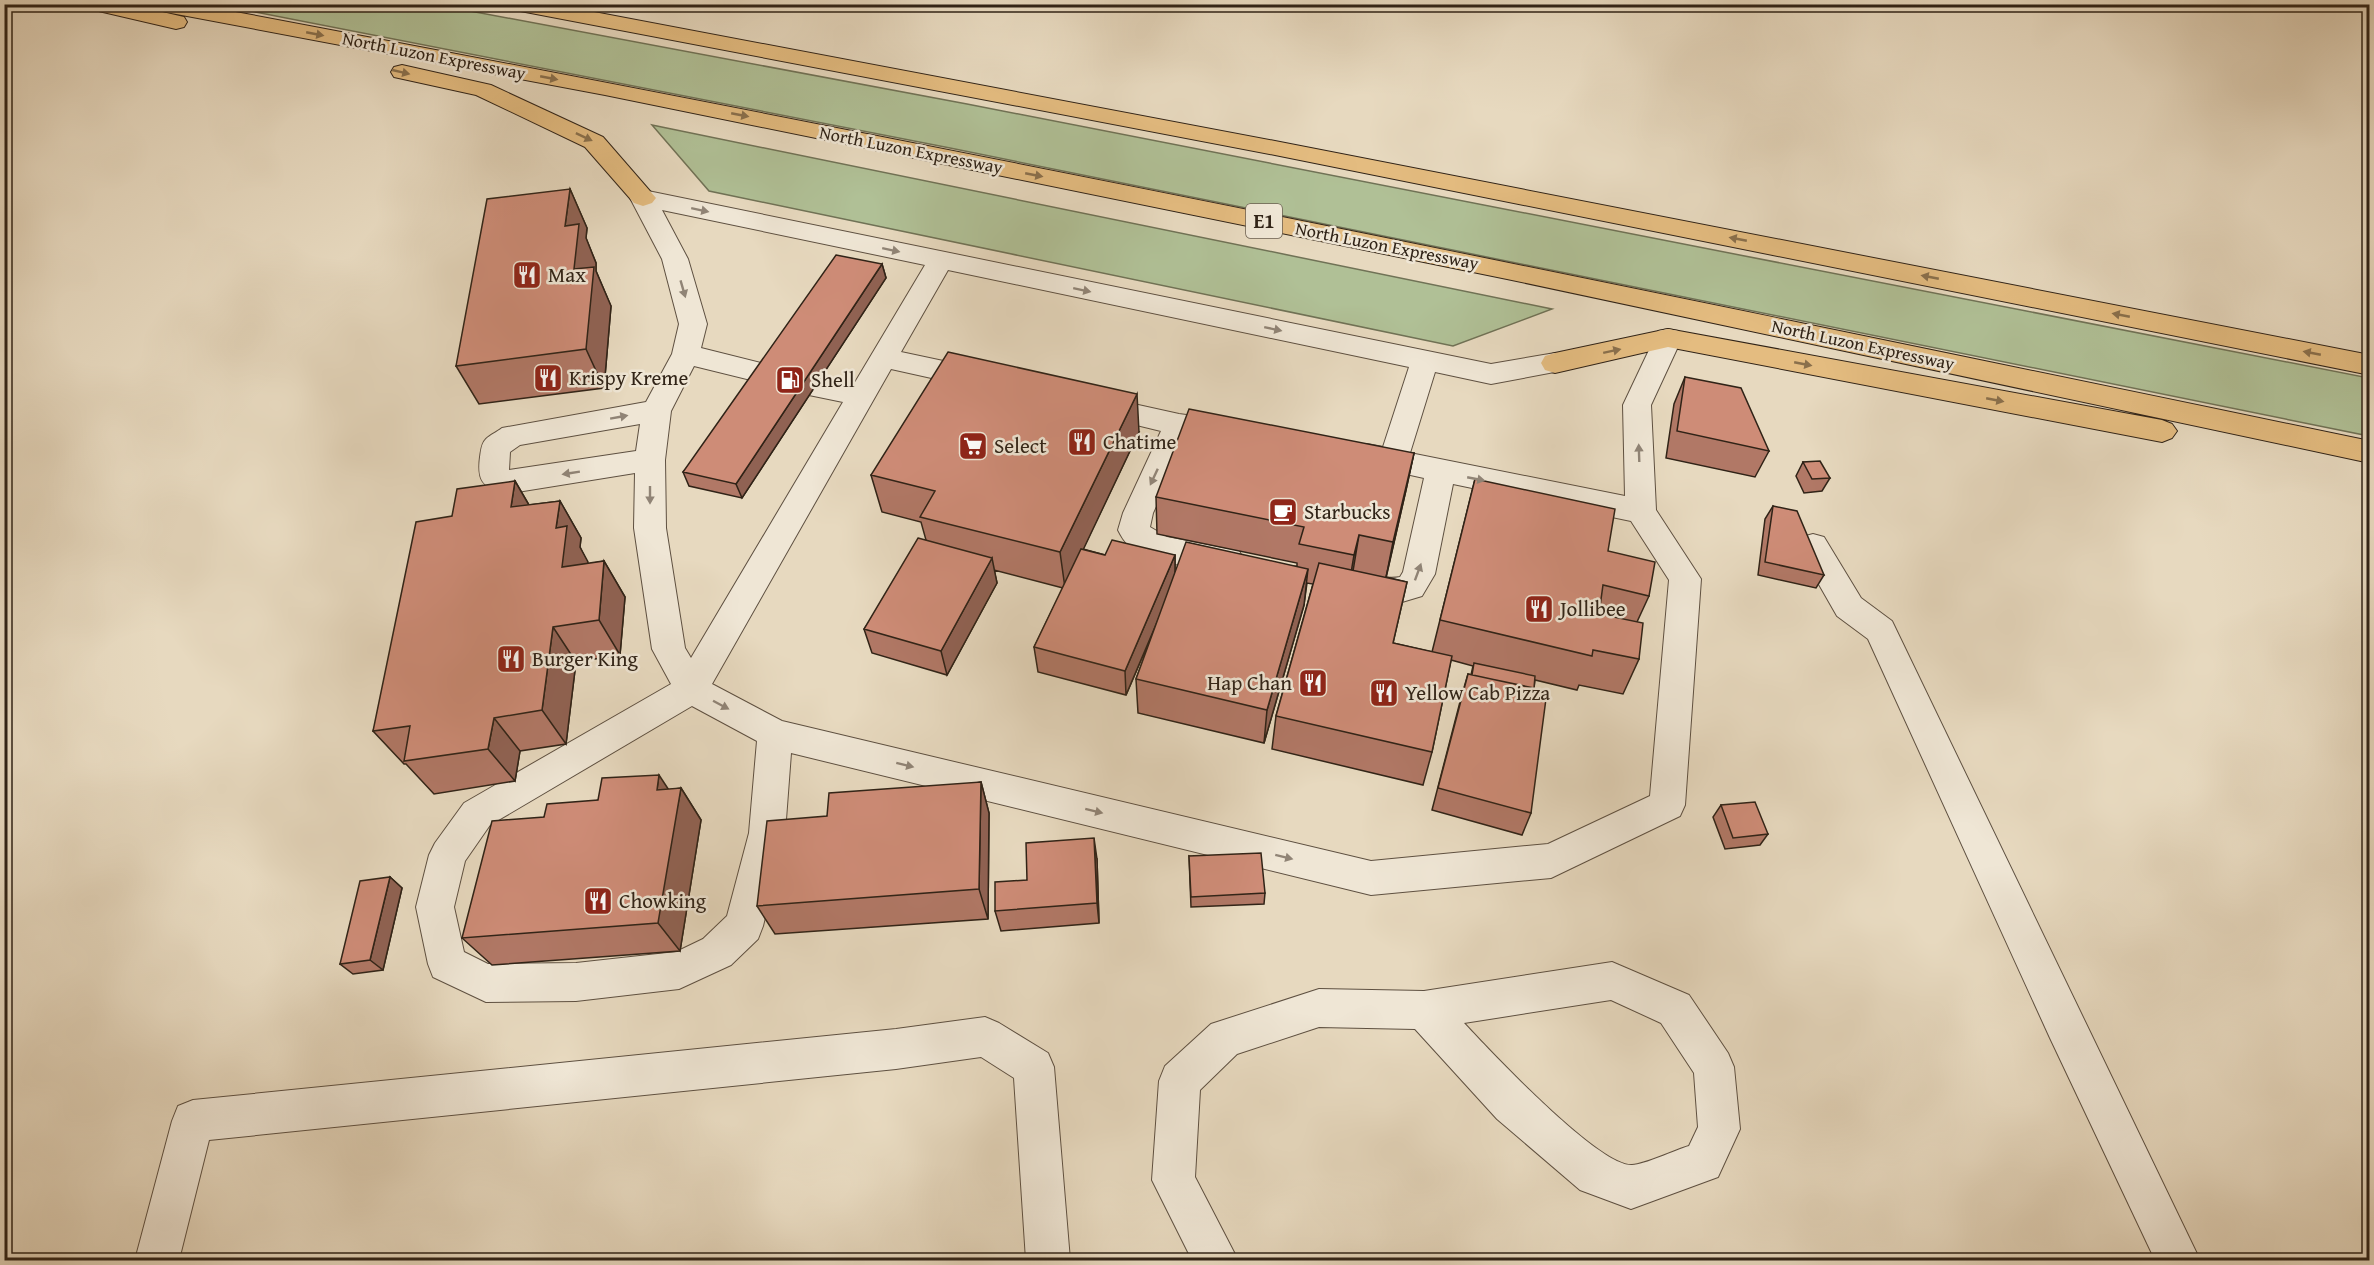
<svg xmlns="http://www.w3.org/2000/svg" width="2374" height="1265" font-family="'Gentium Book Plus',serif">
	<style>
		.green { fill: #b0c096; stroke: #707256; stroke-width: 1.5 }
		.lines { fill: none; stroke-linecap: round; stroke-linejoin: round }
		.minor-casing { stroke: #5e5041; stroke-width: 2 }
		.highway-casing { stroke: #302317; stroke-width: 2 }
		.minor { fill: #efe6d5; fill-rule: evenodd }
		.highway { fill: #e4bc80; fill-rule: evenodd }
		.wall { fill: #b17866; stroke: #302317; stroke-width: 1.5 }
		.shaded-wall { fill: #906253; stroke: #302317; stroke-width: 1.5 }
		.building { fill: #ce8c77; stroke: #302317; stroke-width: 1.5 }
		.oneway { fill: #8a704c }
		.oneway2 { fill: #908476 }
		.labels { text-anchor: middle; stroke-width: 5; stroke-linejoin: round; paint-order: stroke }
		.far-street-label { font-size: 18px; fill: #302317; stroke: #efe6d5 }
		.shield { fill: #efe6d5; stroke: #695e50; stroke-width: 1.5 }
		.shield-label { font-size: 20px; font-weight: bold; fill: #302317 }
		.poi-label { font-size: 21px; fill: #302317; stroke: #efe6d5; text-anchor: start }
	</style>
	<rect width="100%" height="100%" fill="#e7d9bf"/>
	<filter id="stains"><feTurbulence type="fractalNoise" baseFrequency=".00333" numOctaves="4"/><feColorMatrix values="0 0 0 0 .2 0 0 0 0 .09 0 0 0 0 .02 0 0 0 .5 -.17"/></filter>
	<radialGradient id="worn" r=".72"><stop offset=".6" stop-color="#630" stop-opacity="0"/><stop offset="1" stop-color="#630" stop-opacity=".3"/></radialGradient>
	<!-- green -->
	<path class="green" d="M220,5h218l529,99 1402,274v58l-1419,-288z
		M652,125l900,184 -99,37 -744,-155z"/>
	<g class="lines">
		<!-- minor casing -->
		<g class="minor-casing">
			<path id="minor" d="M643,190l848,174 64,-11 10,3 4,7 -4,7 -74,14 -56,-12 -25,81 215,43 -2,-91 35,-74 10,-2 10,2 4,7 -31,67 5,105 45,69 -16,226 -5,11 -129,62 -180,17 -580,-142 -6,80 -22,93 -5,13 -27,26 -52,24 -103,12 -90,1 -53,-25 -5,-13 -12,-57 13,-52 6,-12 29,-40 207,-119 -19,-35 -18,-121 1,-55 -130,21c-23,-7 -28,-14 -25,-37 1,-6 1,-13 6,-18 4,-4 11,-7 16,-11l144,-26 26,-48 7,-30 -17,-65 -32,-61 4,-5zM662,210l263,55 -71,119 -40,-7 -10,3 -4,7 4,7 39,8 -152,256 -6,-10 -19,-120 -1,-68 6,-49 23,-45 73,18 10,-3 4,-7 -4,-7 -76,-19 6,-24 -19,-65zM948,270l461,97 -26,80 -16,-3 -11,3 -4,8 4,8 68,15 -21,94 -3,5c-17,4 -31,-6 -48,0l-5,9 5,9 40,10 30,-9 13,-22 18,-90 178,37 38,59 -19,216 -102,48 -177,17 -589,-140 -70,-37 179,-315 90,20 10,-3 4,-7 -4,-7 -10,-3 -80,-17zM640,424l-4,27 -127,19 1,-18 10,-7zM692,706l65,35 -8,92 -22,83 -24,23 -27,13 -100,11 -88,1 -24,-12 -10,-45 11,-46 25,-36z
				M1093,395l86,19 59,8 5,7 -5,7 -10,4 -40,-5 -35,78 -3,14 17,10 72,14 5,9 -5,9c-23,7 -90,-8 -110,-23 -5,-5 -8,-10 -11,-16l5,-17 38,-82 -78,-19 -4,-7 4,-7z
				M1813,534l11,3 37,61 31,23 308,639h-45l-105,-222 -182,-399 -31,-23 -40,-70 5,-9z
				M1612,962l77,33 39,58 6,14 6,62 -22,48 -87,32 -51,-19 -83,-71 -82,-90 -96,-2 -82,27 -37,36 -5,87 43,83h-46l-40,-80 7,-99 6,-15 46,-42 108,-35 105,2zM1611,1000l50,23 33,50 4,54 -9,19c-14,4 -45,19 -57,19 -33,2 -143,-115 -168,-142z
				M985,1017l14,6 49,30 6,14 16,193h-44l-12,-182 -33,-21 -85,12 -687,71 -30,120h-44l37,-139 6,-15 15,-6 703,-71z"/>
		</g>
		<!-- highway casing -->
		<g class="highway-casing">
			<path id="highway" d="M88,4h40l56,13 3,5 -3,5 -8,2 -86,-20z
				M145,4h48c727,136 1452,286 2177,437v22l-863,-184 -902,-184 -450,-85 -8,-1z
				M505,4h47l723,137 1095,214v20l-1095,-220 -760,-145 -8,-1z
				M402,65l89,20 112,52 53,61 -4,5 -9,3 -9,-3 -49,-56 -109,-52 -82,-18 -3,-5 3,-5z
				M1668,329l494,91 10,4 5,7 -5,7 -10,4 -494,-95 -113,26 -10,-3 -4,-7 4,-7 10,-3z"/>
		</g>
		<!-- minor -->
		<use href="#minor" class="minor"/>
		<!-- highway -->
		<use href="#highway" class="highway"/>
	</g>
	<!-- wall -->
	<path class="wall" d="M570,189l17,39 -1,10 10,25v8l15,35 -7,82 -125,16 -23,-38z
		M882,264l4,14 -144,220 -53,-12 -6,-14z
		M1685,377l84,74 -14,26 -89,-19 8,-54z
		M1139,432l-56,117 22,6h70v18l122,-7v-3l-140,-29 -1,-37 258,-44 -8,37 -20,87 21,5 -14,61 39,9 43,-173 133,72 41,45 -12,26 2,37 -16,35 -44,-9 -2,5 -42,-10 -1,8 -3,125 -9,22 -90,-25 29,-112 7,-24 3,1 2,-9 -22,-6 -19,92 -9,33 -151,-36 4,-33 37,-132 -6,-1 -3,22 -40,138 -126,-30 -2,-34 19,-51 -29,67 -88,-23 -4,-25 29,-59 -69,-18 3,13 -50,92 -75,-22 -8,-24 62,-89 -5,-18 -39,-10 -11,-37z
		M1803,462l27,16 -8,13 -18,2 -8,-17z
		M515,481l14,24 31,-4 21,37 -1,9 8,17 16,-3 21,36 -5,58 -44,7 -10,82 -46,7 -5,30 -81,13 -28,-30h-2l-31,-33 79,-215z
		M1773,506l51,69 -8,13 -58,-13 7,-56z
		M981,782l8,31 -1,106 -213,15 -18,-28 70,-90z
		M681,788l20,32 -21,131 -188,14 -30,-27 82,-121 54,-17z
		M1721,805l47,29 -8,11 -35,4 -12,-32z
		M1189,856l76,37 -1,11 -73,3z
		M1097,859l2,64 -98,8 -6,-20 32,-31z
		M390,877l12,11 -19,82 -30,4 -13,-10z"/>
	<!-- shaded-wall -->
	<path class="shaded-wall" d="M570,189l17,39 -1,10 10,25v8l15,35 -7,82 -18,-39 -12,-80 -9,-43z
		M882,264l4,14 -144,220 -6,-14z
		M1137,394l2,38 -74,156 -5,-36z
		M1414,453l-8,37 -20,88 7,-36z
		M515,481l22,38 -26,-12z
		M560,501l21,37 -1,9 8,15 -4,41 -22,-36 -6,-39z
		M1359,535l-6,36 -5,20 6,-36z
		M1175,555v25l-49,115 -1,-24z
		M992,558l5,25 -50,92 -6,-24z
		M604,561l21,36 -5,58 -21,-35z
		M1308,569l-4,36 -40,138 3,-33z
		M553,627l23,35 -10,82 -24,-34z
		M494,718l26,33 -5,30 -27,-32z
		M659,775l19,29 3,-16 20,32 -21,131 -22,-28 -1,-133z
		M981,782l8,31 -1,106 -9,-30z
		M1094,838l3,21 2,64 -2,-20z
		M390,877l12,11 -19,82 -13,-10z"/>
	<!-- building -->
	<path class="building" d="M570,189l-5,37 14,-2 -5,45 20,-2 -8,82 -130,17 31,-167z
		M836,255l46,9 -146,220 -53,-12z
		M948,352l189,42 -77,158 -140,-35 15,-26 -64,-16z
		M1685,377l56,11 28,63 -92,-20z
		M1189,409l225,44 -21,89 -34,-7 -5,20 -55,-11 5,-17 -148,-30z
		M1820,461l10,17 -18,1 -9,-17z
		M1475,479l140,30 -7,42 47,11 -6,34 -46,-11 -4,29 44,9 -4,36 -46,-9 -1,6 -152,-36z
		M515,481l-4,26 49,-6 -4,27 11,-2 -5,41 42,-6 -5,59 -46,7 -11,83 -48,8 -6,31 -84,12 6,-35 -37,5 43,-209 36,-6 5,-27z
		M1773,506l24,5 27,64 -59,-13z
		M918,538l74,20 -51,93 -77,-22z
		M1112,540l63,15 -50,116 -91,-24 47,-98 24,6z
		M1186,542l122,27 -41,141 -131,-31z
		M1319,563l88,19 -14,61 59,13 -20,96 -156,-36z
		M1474,663l61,13 -1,12 -62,-13z
		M1468,674l79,17 -16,122 -93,-25z
		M659,775l-2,15 24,-2 -23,135 -196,15 30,-117 52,-4 3,-13 51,-4 4,-22z
		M981,782l-2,107 -222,17 10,-85 60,-5 2,-23z
		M1755,802l13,32 -35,4 -12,-33z
		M1094,838l3,65 -102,8v-29l32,-2 -1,-37z
		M1261,853l4,40 -74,4 -2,-41z
		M390,877l-20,83 -30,4 20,-83z"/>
	<!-- one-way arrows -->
	<defs><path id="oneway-solid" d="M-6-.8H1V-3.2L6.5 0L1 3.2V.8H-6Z" transform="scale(1.5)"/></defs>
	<g class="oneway">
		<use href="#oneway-solid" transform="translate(315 34) rotate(11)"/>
		<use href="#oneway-solid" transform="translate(401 72) rotate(13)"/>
		<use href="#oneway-solid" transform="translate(549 78) rotate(11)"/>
		<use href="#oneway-solid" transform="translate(740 115) rotate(11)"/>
		<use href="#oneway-solid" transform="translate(584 137) rotate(25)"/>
		<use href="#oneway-solid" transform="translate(1034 175) rotate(11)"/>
		<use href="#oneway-solid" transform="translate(1738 239) rotate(-169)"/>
		<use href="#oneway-solid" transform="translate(1930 277) rotate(-169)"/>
		<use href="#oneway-solid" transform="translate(2121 315) rotate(-169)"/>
		<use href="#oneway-solid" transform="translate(1612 351) rotate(-12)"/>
		<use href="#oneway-solid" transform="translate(2312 353) rotate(-169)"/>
		<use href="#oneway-solid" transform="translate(1803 364) rotate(11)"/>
		<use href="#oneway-solid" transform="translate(1995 400) rotate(11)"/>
	</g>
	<g class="oneway2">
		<use href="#oneway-solid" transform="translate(700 210) rotate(12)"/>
		<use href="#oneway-solid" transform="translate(891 250) rotate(12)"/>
		<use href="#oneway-solid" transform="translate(683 289) rotate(74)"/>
		<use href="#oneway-solid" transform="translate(1082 290) rotate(12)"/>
		<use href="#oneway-solid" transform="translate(1273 329) rotate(12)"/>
		<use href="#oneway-solid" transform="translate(619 417) rotate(-10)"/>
		<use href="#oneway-solid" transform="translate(1639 453) rotate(-92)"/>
		<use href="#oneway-solid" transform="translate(571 473) rotate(171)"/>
		<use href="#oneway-solid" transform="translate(1154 477) rotate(115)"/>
		<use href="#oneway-solid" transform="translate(1476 479) rotate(11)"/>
		<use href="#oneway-solid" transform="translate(650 495) rotate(90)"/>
		<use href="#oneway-solid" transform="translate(1418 572) rotate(-70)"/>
		<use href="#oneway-solid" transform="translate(721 705) rotate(28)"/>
		<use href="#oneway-solid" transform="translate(905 765) rotate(14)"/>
		<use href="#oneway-solid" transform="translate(1094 811) rotate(14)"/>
		<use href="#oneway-solid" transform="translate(1284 857) rotate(14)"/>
	</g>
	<!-- icons -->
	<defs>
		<g id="restaurant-square" transform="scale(1.5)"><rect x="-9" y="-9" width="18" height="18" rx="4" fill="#8f2418" stroke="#efe6d5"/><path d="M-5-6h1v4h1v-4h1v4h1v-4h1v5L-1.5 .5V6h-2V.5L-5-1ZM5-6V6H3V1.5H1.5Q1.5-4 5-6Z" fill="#fff"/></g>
		<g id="fuel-square" transform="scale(1.5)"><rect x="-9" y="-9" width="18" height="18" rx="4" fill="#8f2418" stroke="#efe6d5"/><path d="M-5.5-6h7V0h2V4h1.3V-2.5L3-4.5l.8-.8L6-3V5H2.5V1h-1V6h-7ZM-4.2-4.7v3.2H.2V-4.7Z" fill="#fff"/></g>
		<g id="supermarket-square" transform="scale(1.5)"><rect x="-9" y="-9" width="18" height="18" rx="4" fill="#8f2418" stroke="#efe6d5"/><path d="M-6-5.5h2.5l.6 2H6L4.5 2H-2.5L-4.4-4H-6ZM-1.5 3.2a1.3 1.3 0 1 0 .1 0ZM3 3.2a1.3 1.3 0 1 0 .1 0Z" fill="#fff"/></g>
		<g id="cafe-square" transform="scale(1.5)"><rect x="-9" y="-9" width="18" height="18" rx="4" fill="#8f2418" stroke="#efe6d5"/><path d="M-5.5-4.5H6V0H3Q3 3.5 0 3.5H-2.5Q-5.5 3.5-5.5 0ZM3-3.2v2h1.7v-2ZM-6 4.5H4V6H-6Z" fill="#fff"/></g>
	</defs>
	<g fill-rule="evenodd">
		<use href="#restaurant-square" x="527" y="275"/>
		<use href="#restaurant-square" x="548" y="378"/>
		<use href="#fuel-square" x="790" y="380"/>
		<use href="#restaurant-square" x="1082" y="442"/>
		<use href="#supermarket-square" x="973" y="446"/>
		<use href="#cafe-square" x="1283" y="512"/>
		<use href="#restaurant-square" x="1539" y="609"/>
		<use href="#restaurant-square" x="511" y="659"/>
		<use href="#restaurant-square" x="1313" y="683"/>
		<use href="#restaurant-square" x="1384" y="693"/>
		<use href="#restaurant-square" x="598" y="901"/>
	</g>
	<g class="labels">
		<!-- far-street labels -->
		<g class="far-street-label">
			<text transform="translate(434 56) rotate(11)" y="6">North Luzon Expressway</text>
			<text transform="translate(911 150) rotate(11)" y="6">North Luzon Expressway</text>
			<text transform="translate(1387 246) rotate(11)" y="6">North Luzon Expressway</text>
			<text transform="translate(1863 345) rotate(12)" y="6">North Luzon Expressway</text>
		</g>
		<!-- shield labels -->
		<rect class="shield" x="1246" y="204" width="36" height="34" rx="4.5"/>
		<g class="shield-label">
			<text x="1264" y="228">E1</text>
		</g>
		<!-- poi labels -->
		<g class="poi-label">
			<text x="548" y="282">Max</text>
			<text x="569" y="385">Krispy Kreme</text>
			<text x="811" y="387">Shell</text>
			<text x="1103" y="449">Chatime</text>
			<text x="994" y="453">Select</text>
			<text x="1304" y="519">Starbucks</text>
			<text x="1560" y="616">Jollibee</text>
			<text x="532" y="666">Burger King</text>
			<text x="1292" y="690" text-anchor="end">Hap Chan</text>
			<text x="1405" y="700">Yellow Cab Pizza</text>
			<text x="619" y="908">Chowking</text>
		</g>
	</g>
	<!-- margin -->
	<rect width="2374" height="1265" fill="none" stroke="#e7d9bf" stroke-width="24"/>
	<rect x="6" y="6" width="2362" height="1253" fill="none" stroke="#302317" stroke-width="3"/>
	<rect x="12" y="12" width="2350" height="1241" fill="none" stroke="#302317" stroke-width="1.5"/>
	<rect width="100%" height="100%" filter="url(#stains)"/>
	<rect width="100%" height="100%" fill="url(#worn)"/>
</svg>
